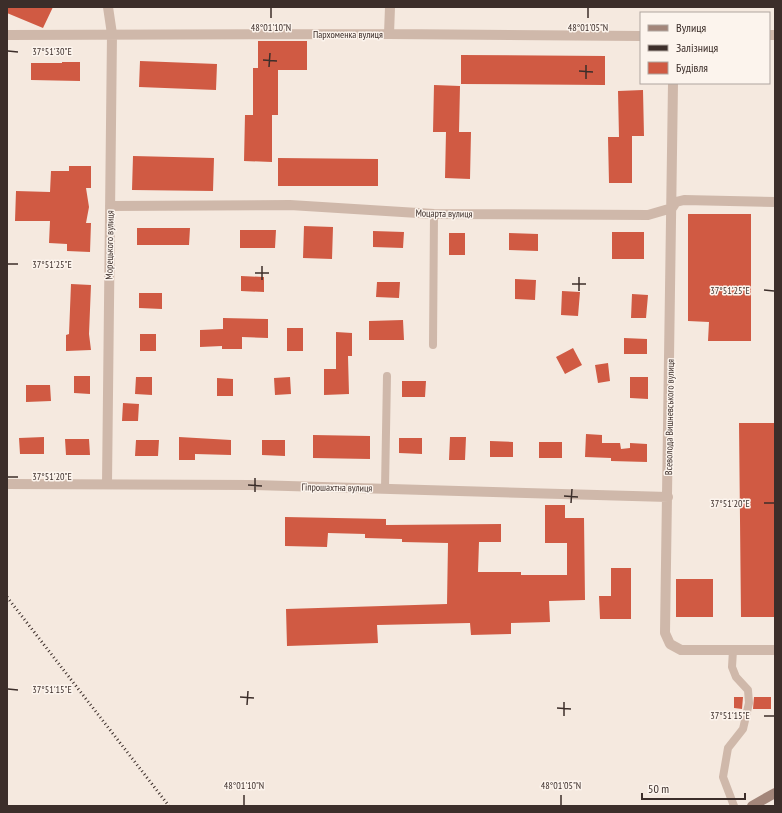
<svg xmlns="http://www.w3.org/2000/svg" width="782" height="813" font-family="'PT Sans Narrow',sans-serif">
	<style>
		.building { fill: #d05a43 }
		.lines { fill: none; stroke-linecap: round; stroke-linejoin: round }
		.service { stroke: #cfb8aa; stroke-width: 8 }
		.minor { stroke: #cfb8aa; stroke-width: 10 }
		.secondary { stroke: #a3867a; stroke-width: 10 }
		.rail { stroke: #3c2e2a; stroke-width: 3; stroke-dasharray: 1 3; stroke-linecap: butt }
		.ticks { fill: none; stroke: #3c2e2a; stroke-width: 1.5 }
		.labels { text-anchor: middle; stroke-width: 3; stroke-linejoin: round; paint-order: stroke }
		.street-label { font-size: 10px; fill: #3c2e2a; stroke: #fcf4ed }
		.ticks-label { font-size: 10px; text-anchor: middle; fill: #3c2e2a; stroke: #fcf4ed; stroke-width: 3; stroke-linejoin: round; paint-order: stroke }
	</style>
	<rect width="100%" height="100%" fill="#f5e9df"/>
	<!-- building -->
	<path class="building" d="M7,7h46l-10,21 -36,-15z
		M258,41h49v29h-29v45h-6v47l-28,-1 1,-46h8v-47h5z
		M461,55l144,1v29l-144,-1z
		M140,61l77,3 -1,26 -77,-3z
		M62,62h18v19l-49,-1v-17h31z
		M434,85l26,1 -1,46h12l-1,47 -25,-1 1,-46h-13z
		M643,90l1,46h-12v47h-23l-1,-46h11l-1,-46z
		M133,156l81,2 -1,33 -81,-1z
		M278,158l100,1v27h-100z
		M69,166h22v22h-5l3,19 -3,16h5l-1,29 -23,-1v-7l-18,-1 1,-22h-35l1,-30 34,1 1,-21h18z
		M688,214h63v127h-43l1,-19 -21,-1z
		M304,226l29,1 -1,32 -29,-1z
		M137,228h53l-1,17h-52z
		M240,230h36l-1,18h-35z
		M373,231l31,1 -1,16 -30,-1z
		M612,232h32v27h-32z
		M449,233h16v22h-16z
		M509,233l29,1v17l-29,-1z
		M241,276l23,1v15l-23,-1z
		M515,279l21,1 -1,20 -20,-1z
		M377,282h23l-1,16 -23,-1z
		M71,284l20,1 -2,49 2,16 -25,1v-16l3,-1z
		M562,291l18,1 -2,24 -17,-1z
		M139,293h23v16l-23,-1z
		M632,294l16,1 -2,23h-15z
		M223,318l45,1v19l-26,-1v12h-20v-3l-22,1v-17l23,-1z
		M403,320l1,20h-35v-19z
		M287,328h16v23h-16z
		M336,332l16,1v23h-4l1,38 -25,1v-26h12z
		M140,334h16v17h-16z
		M624,338l23,1v15h-23z
		M573,348l9,17 -17,9 -9,-17z
		M608,363l2,18 -12,2 -3,-18z
		M74,376h16v18l-16,-1z
		M136,377h16v18l-17,-1z
		M290,377l1,17 -16,1 -1,-17z
		M630,377h18v22l-18,-1z
		M217,378l16,1v17h-16z
		M402,381h24l-1,16h-23z
		M26,385h24l1,16 -25,1z
		M123,403l16,1 -1,17h-16z
		M739,423h35l1,194h-34z
		M586,434l16,1v8h18l1,6 9,-1v-5l17,1v18l-36,-1v-3l-26,-1z
		M313,435l57,1v23l-57,-1z
		M44,437v17h-24l-1,-16z
		M179,437l52,3v15l-36,-1v6h-16z
		M450,437h16l-1,23h-16z
		M399,438h23v16l-23,-1z
		M65,439h24l1,16h-24z
		M136,440h23l-1,16h-23z
		M262,440h23v16l-23,-1z
		M490,441l23,1v15h-23z
		M539,442h23v16h-23z
		M545,505h20v13h19l1,82 -36,1 1,21 -39,1v11l-40,1 -1,-12 -93,2 1,18 -91,3 -1,-37 161,-5 1,-61 -46,-1v-3l-37,-1v-4l-37,-1 -1,14 -42,-1v-29l101,2v6l115,-1v18h-22l-1,30h43v3h46v-32h-22z
		M611,568h20v51h-31l-1,-23h12z
		M676,579h37v38h-37z
		M734,697h9l-1,12 -8,-1z
		M754,697h17v12h-18z"/>
	<g class="lines">
		<!-- service -->
		<path class="service" d="M433,345l1,-131
			M385,488l2,-112
			M733,650l-1,17 4,10 12,13 1,13 -6,26 -15,19 -5,29 11,29"/>
		<!-- minor -->
		<path class="minor" d="M389,34l1,-27
			M7,35l382,-1 252,2
			M769,35h6
			M673,83l-8,550 5,11 11,6h94
			M110,206l180,-1 144,9 214,1 24,-7 4,-6 8,-2 91,2
			M7,484l243,1 418,12
			M107,484l5,-450 -4,-27"/>
		<!-- secondary -->
		<path class="secondary" d="M752,806l23,-13"/>
		<!-- rail -->
		<path class="rail" d="M7,597l162,209"/>
	</g>
	<!-- ticks -->
	<path class="ticks" d="M271,18v-10M588,18v-10M8,51l10,1M263,60l14,1M269,67l1,-14M579,71l14,1M586,79v-14M8,264h10M255,273h14M262,280v-14M572,284h14M764,290l10,1M579,291v-14M8,477h10M248,485l14,1M255,492v-14M564,496l14,1M571,503l1,-14M764,503h10M8,689l10,1M240,697l14,1M247,705l1,-14M557,708l14,1M564,716v-14M764,716h10M244,805v-10M561,805v-10"/>
	<g class="labels">
		<!-- street labels -->
		<g class="street-label">
			<text x="348" y="38">Пархоменка вулиця</text>
			<text transform="translate(444 213) rotate(1)" y="4">Моцарта вулиця</text>
			<text transform="translate(109 245) rotate(-89)" y="4">Морецького вулиця</text>
			<text transform="translate(669 417) rotate(-89)" y="4">Всеволода Вишневського вулиця</text>
			<text transform="translate(337 487) rotate(1)" y="4">Гіпрошахтна вулиця</text>
		</g>
	</g>
	<g class="ticks-label">
		<text x="271" y="31">48°01'10"N</text>
		<text x="588" y="31">48°01'05"N</text>
		<text x="52" y="55">37°51'30"E</text>
		<text x="52" y="268">37°51'25"E</text>
		<text x="730" y="294">37°51'25"E</text>
		<text x="52" y="480">37°51'20"E</text>
		<text x="730" y="507">37°51'20"E</text>
		<text x="52" y="693">37°51'15"E</text>
		<text x="730" y="719">37°51'15"E</text>
		<text x="244" y="789">48°01'10"N</text>
		<text x="561" y="789">48°01'05"N</text>
	</g>
	<!-- border -->
	<rect width="782" height="813" fill="none" stroke="#3c2e2a" stroke-width="16"/>
	<!-- legend -->
	<rect x="640" y="12" width="130" height="72" fill="#fcf4ed" stroke="#afa59f"/>
	<rect x="648" y="25" width="20" height="6" fill="#a3867a" stroke="#afa59f"/>
	<text x="676" y="32" font-size="12" fill="#3c2e2a">Вулиця</text>
	<rect x="648" y="45" width="20" height="6" fill="#3c2e2a" stroke="#afa59f"/>
	<text x="676" y="52" font-size="12" fill="#3c2e2a">Залізниця</text>
	<rect x="648" y="62" width="20" height="12" fill="#d05a43" stroke="#afa59f"/>
	<text x="676" y="72" font-size="12" fill="#3c2e2a">Будівля</text>
	<!-- scale -->
	<path d="M642 793v6h103v-6" fill="none" stroke="#3c2e2a" stroke-width="2"/>
	<text x="648" y="793" font-size="12" fill="#3c2e2a" stroke="#fcf4ed" stroke-width="3" paint-order="stroke">50 m</text>
</svg>
